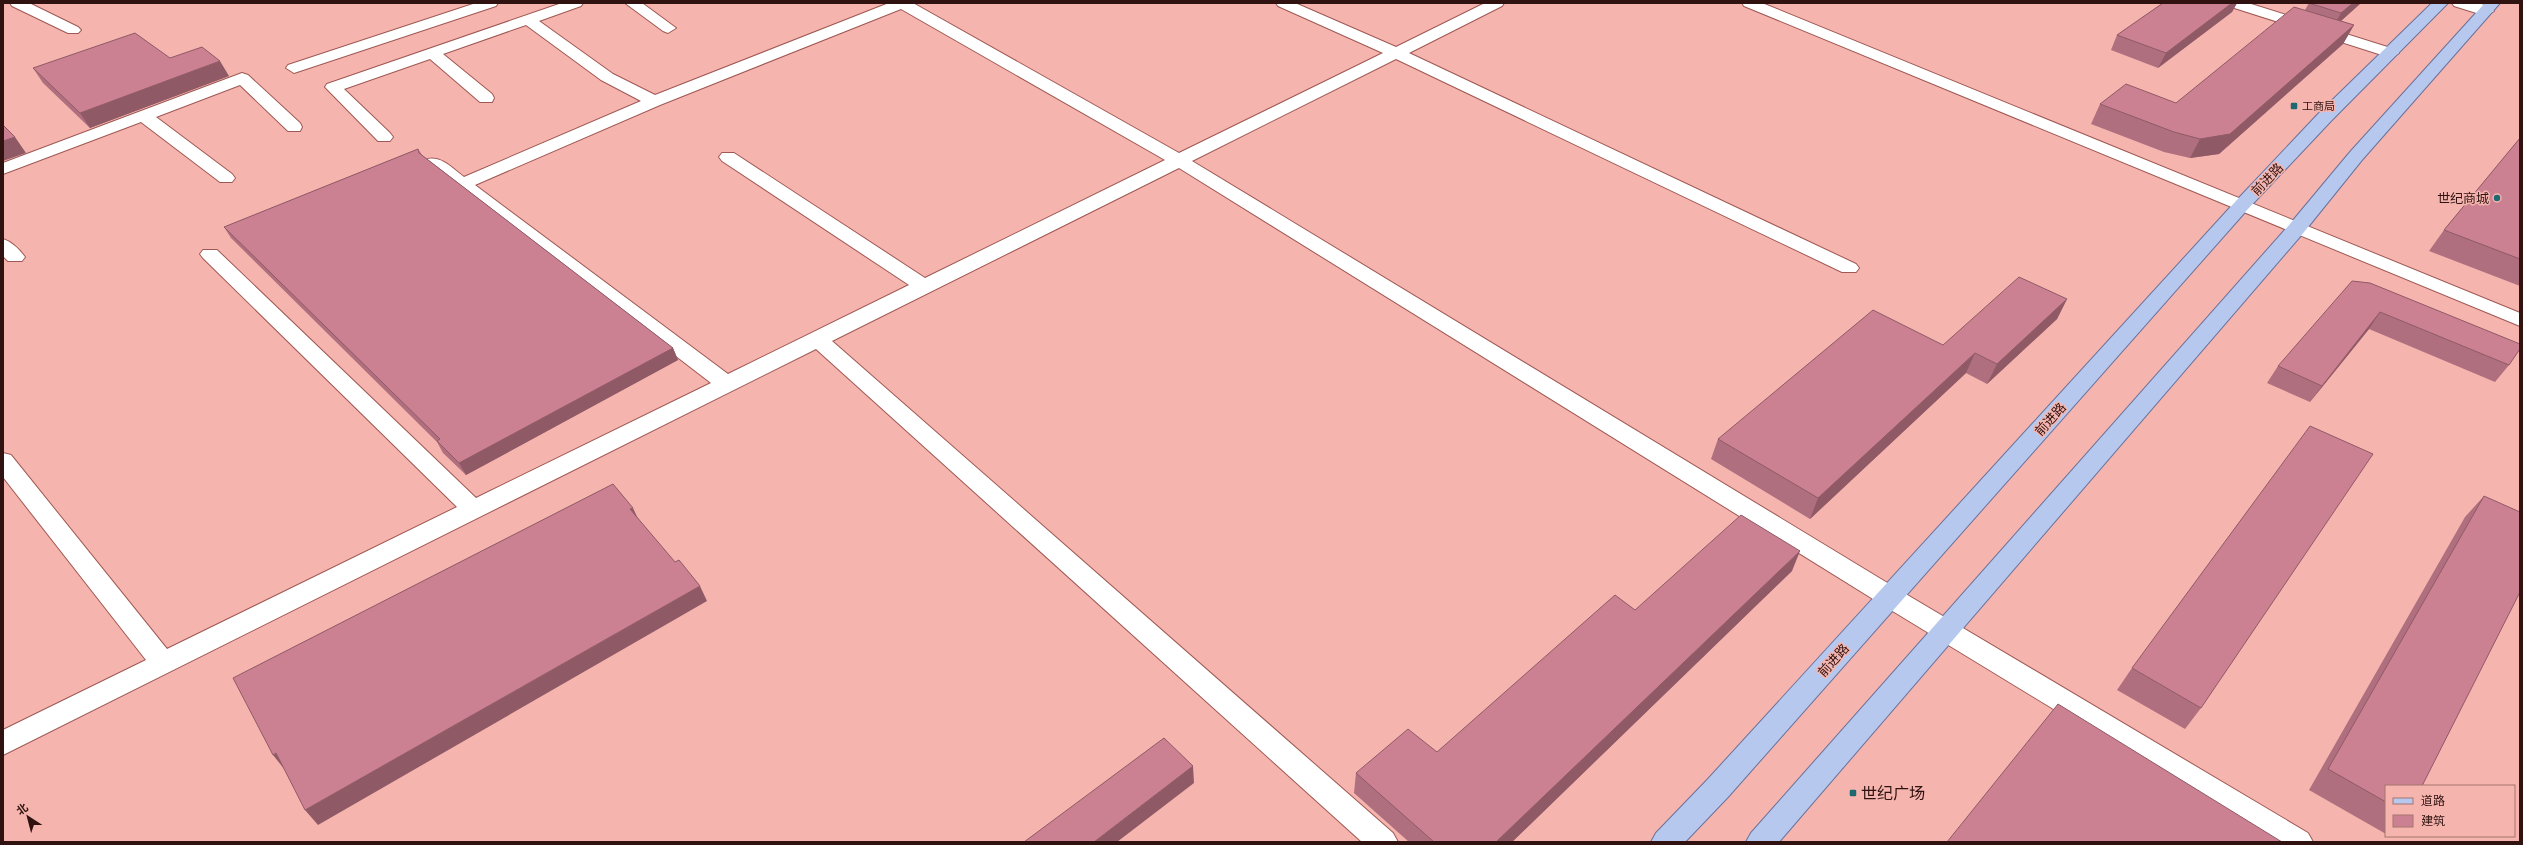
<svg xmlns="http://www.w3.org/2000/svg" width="2523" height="845" font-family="Lato,'Noto Sans SC',sans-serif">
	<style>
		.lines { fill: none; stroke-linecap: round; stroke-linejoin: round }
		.minor-casing { stroke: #9f5853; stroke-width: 2 }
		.major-casing { stroke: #69719a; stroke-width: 2 }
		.minor { fill: #fff; fill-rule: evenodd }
		.major { fill: #b7c8ef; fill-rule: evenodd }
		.wall { fill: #af6f7e }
		.shaded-wall { fill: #8f5a66 }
		.building { fill: #cc8192; stroke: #8f5a66 }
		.poi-dot { fill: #1d6871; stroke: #f5b5ae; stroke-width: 1.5 }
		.labels { text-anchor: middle; stroke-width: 3; stroke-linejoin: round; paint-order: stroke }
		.far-poi-label { font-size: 11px; fill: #301311; stroke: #f5b5ae; text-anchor: start }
		.street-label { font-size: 13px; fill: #301311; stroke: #f5b5ae }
		.poi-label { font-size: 13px; fill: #301311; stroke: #f5b5ae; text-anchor: end }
		.near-poi-label { font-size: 16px; fill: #301311; stroke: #f5b5ae; text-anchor: start }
	</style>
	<rect width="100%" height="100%" fill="#f5b5ae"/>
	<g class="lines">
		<!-- minor casing -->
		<g class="minor-casing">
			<path id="minor" d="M10,3h19l49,24 3,3 -3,3h-10l-56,-27z
				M476,3h22l-2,3 -196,65 -6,2 -8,-5 2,-3z
				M562,3h21l-2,3 -42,15 74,53 42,21 234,-92h24l266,150 204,-100 -105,-47 -2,-3h19l101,44 89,-44h19l-2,3 -93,47 447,211 3,4 -3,4h-14l-446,-213 -204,102 707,429 409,243 5,9h-41l-391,-238 -702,-436 -347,173 561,492 5,9h-36l-546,-493 -813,406v-25l143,-70 -143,-183v-24l8,2 156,194 290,-142 -254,-249 -3,-4 3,-4h14l259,248 235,-115 -286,-220 3,-4c14,-3 25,10 36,18l177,-76 -40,-21 -75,-55 -83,29 49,40 2,4 -2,4h-12l-50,-43 -86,30 46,44 3,4 -3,4h-12l-53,-54 2,-3zM901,9l264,151 -240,118 -191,-125h-12l-3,4 3,4 187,124 -181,89 -253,-189 185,-80z
				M625,3h17l34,25 -8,5 -5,-2z
				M1742,3h20l758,310v13l-776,-320z
				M2226,3h22l149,47 2,3 -8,5 -6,-2 -157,-50z
				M2452,3c11,0 34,-3 42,8l-8,5 -32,-10z
				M242,73l6,2 52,48 2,4 -2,4h-12l-48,-46 -84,32 76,57 3,4 -3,4h-12l-79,-60 -138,52v-11z
				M3,239c9,3 16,10 22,18l-3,4h-14l-5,-5z"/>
		</g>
		<!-- major casing -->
		<g class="major-casing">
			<path id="major" d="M2432,3h16l-117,118 -84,89 -519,587 -43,45h-34l5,-9 52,-54 527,-577 84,-89z
				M2485,3h15l-138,157 -58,72 -525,610h-33l5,-9 539,-609 60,-72z"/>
		</g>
		<!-- minor -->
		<use href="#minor" class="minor"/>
		<!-- major -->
		<use href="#major" class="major"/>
	</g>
	<!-- wall -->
	<path class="wall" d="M2163,3h74l-5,9 -74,56 -47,-18 6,-15z
		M2309,3h52l-20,18 13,4 -11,19 -124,110 -29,4 -26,-6 -73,-28 9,-20 76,-1 129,-93z
		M170,58l59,18 -139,52 -47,-45 -10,-15z
		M2520,138v148l-91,-35 15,-21z
		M418,149l4,6 251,193 5,12 -212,115 -23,-22 -6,-11 -206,-204 -7,-11z
		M2370,283l139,82 -14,17 -126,-53 -59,73 -43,-19 11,-17z
		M2067,299l-10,20 -70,65 -21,-11 -156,146 -99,-60 7,-20 225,-94z
		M2484,496l-98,290v48l-77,-44 156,-273z
		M1792,571l-280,271h-103l-55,-49 2,-20 81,-21 198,-142z
		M2132,668l69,40 -16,21 -68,-39z"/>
	<!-- shaded-wall -->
	<path class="shaded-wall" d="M2232,3h5l-5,9 -74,56 8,-15z
		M2353,3h8l-28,25 8,-15z
		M2354,25l-11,19 -124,110 -29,4 10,-19z
		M220,61l9,15 -139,52 -10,-15z
		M15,137l11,16 -23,8v-20z
		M2067,299l-10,20 -70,65 10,-20z
		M2380,312l-11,17 -59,73 12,-16z
		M673,348l5,12 -212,115 -7,-12z
		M1975,353l-9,20 -156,146 8,-21z
		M633,508l7,15 -10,-14z
		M1800,551l-8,20 -280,271h-16z
		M700,586l7,15 -389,224 -13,-15z
		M276,753l9,17 -12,-15z
		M1193,766l1,17 -77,59h-23z"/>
	<!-- building -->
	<path class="building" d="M2163,3h69l-66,50 -49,-18z
		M2309,3h44l-12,10z
		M2294,7l60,18 -124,109 -30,5 -26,-7 -74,-28 26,-20 50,19z
		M135,33l35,25 32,-11 18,14 -140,52 -47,-45z
		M3,125l12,12 -12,4z
		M2520,138v121l-76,-29z
		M418,149l1,4 254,195 -214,115 -22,-22 3,-2 -216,-212z
		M2019,277l48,22 -70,65 -22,-11 -157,145 -100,-59 155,-129 70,35z
		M2352,281l18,2 150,61v5l-11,16 -129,-53 -58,74 -44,-20z
		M2310,426l63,28 -172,254 -69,-40z
		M613,484l20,24 -3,1 45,53 4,-2 21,26 -395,224 -29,-57 -3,2 -40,-77z
		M2484,496l36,16v80l-98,194h-36v16l-58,-33z
		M1741,515l59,36 -304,291h-62l-78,-69 52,-44 29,23 178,-157 20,15z
		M2058,704l224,138h-335z
		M1164,738l29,28 -99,76h-70z"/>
	<!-- markers -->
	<g class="poi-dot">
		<rect x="2290" y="102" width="8" height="8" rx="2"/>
		<circle cx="2497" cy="198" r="4"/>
		<rect x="1849" y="789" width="8" height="8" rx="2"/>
	</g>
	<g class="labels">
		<!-- far-poi labels -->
		<g class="far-poi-label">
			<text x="2302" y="110">工商局</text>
		</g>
		<!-- street labels -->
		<g class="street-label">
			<text transform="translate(2267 179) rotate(-46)" y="5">前进路</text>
			<text transform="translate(2050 419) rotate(-48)" y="5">前进路</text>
			<text transform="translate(1833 660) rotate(-48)" y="5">前进路</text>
		</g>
		<!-- poi labels -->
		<g class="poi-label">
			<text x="2489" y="203">世纪商城</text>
		</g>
		<!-- near-poi labels -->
		<g class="near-poi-label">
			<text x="1861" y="799">世纪广场</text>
		</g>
	</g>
	<!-- border -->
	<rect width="2523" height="845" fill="none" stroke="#301311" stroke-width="8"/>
	<!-- legend -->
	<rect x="2385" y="785" width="130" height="52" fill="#f5b5ae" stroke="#a6746f"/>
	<rect x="2393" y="798" width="20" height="6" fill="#b7c8ef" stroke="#a6746f"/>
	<text x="2421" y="805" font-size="12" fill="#301311">道路</text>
	<rect x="2393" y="815" width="20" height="12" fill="#cc8192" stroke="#a6746f"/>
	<text x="2421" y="825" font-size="12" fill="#301311">建筑</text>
	<!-- north arrow -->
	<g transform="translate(28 817) rotate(324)" stroke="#f5b5ae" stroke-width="3" paint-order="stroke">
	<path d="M0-3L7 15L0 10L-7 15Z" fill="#301311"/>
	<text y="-6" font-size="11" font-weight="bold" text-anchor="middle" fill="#301311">北</text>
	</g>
</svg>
